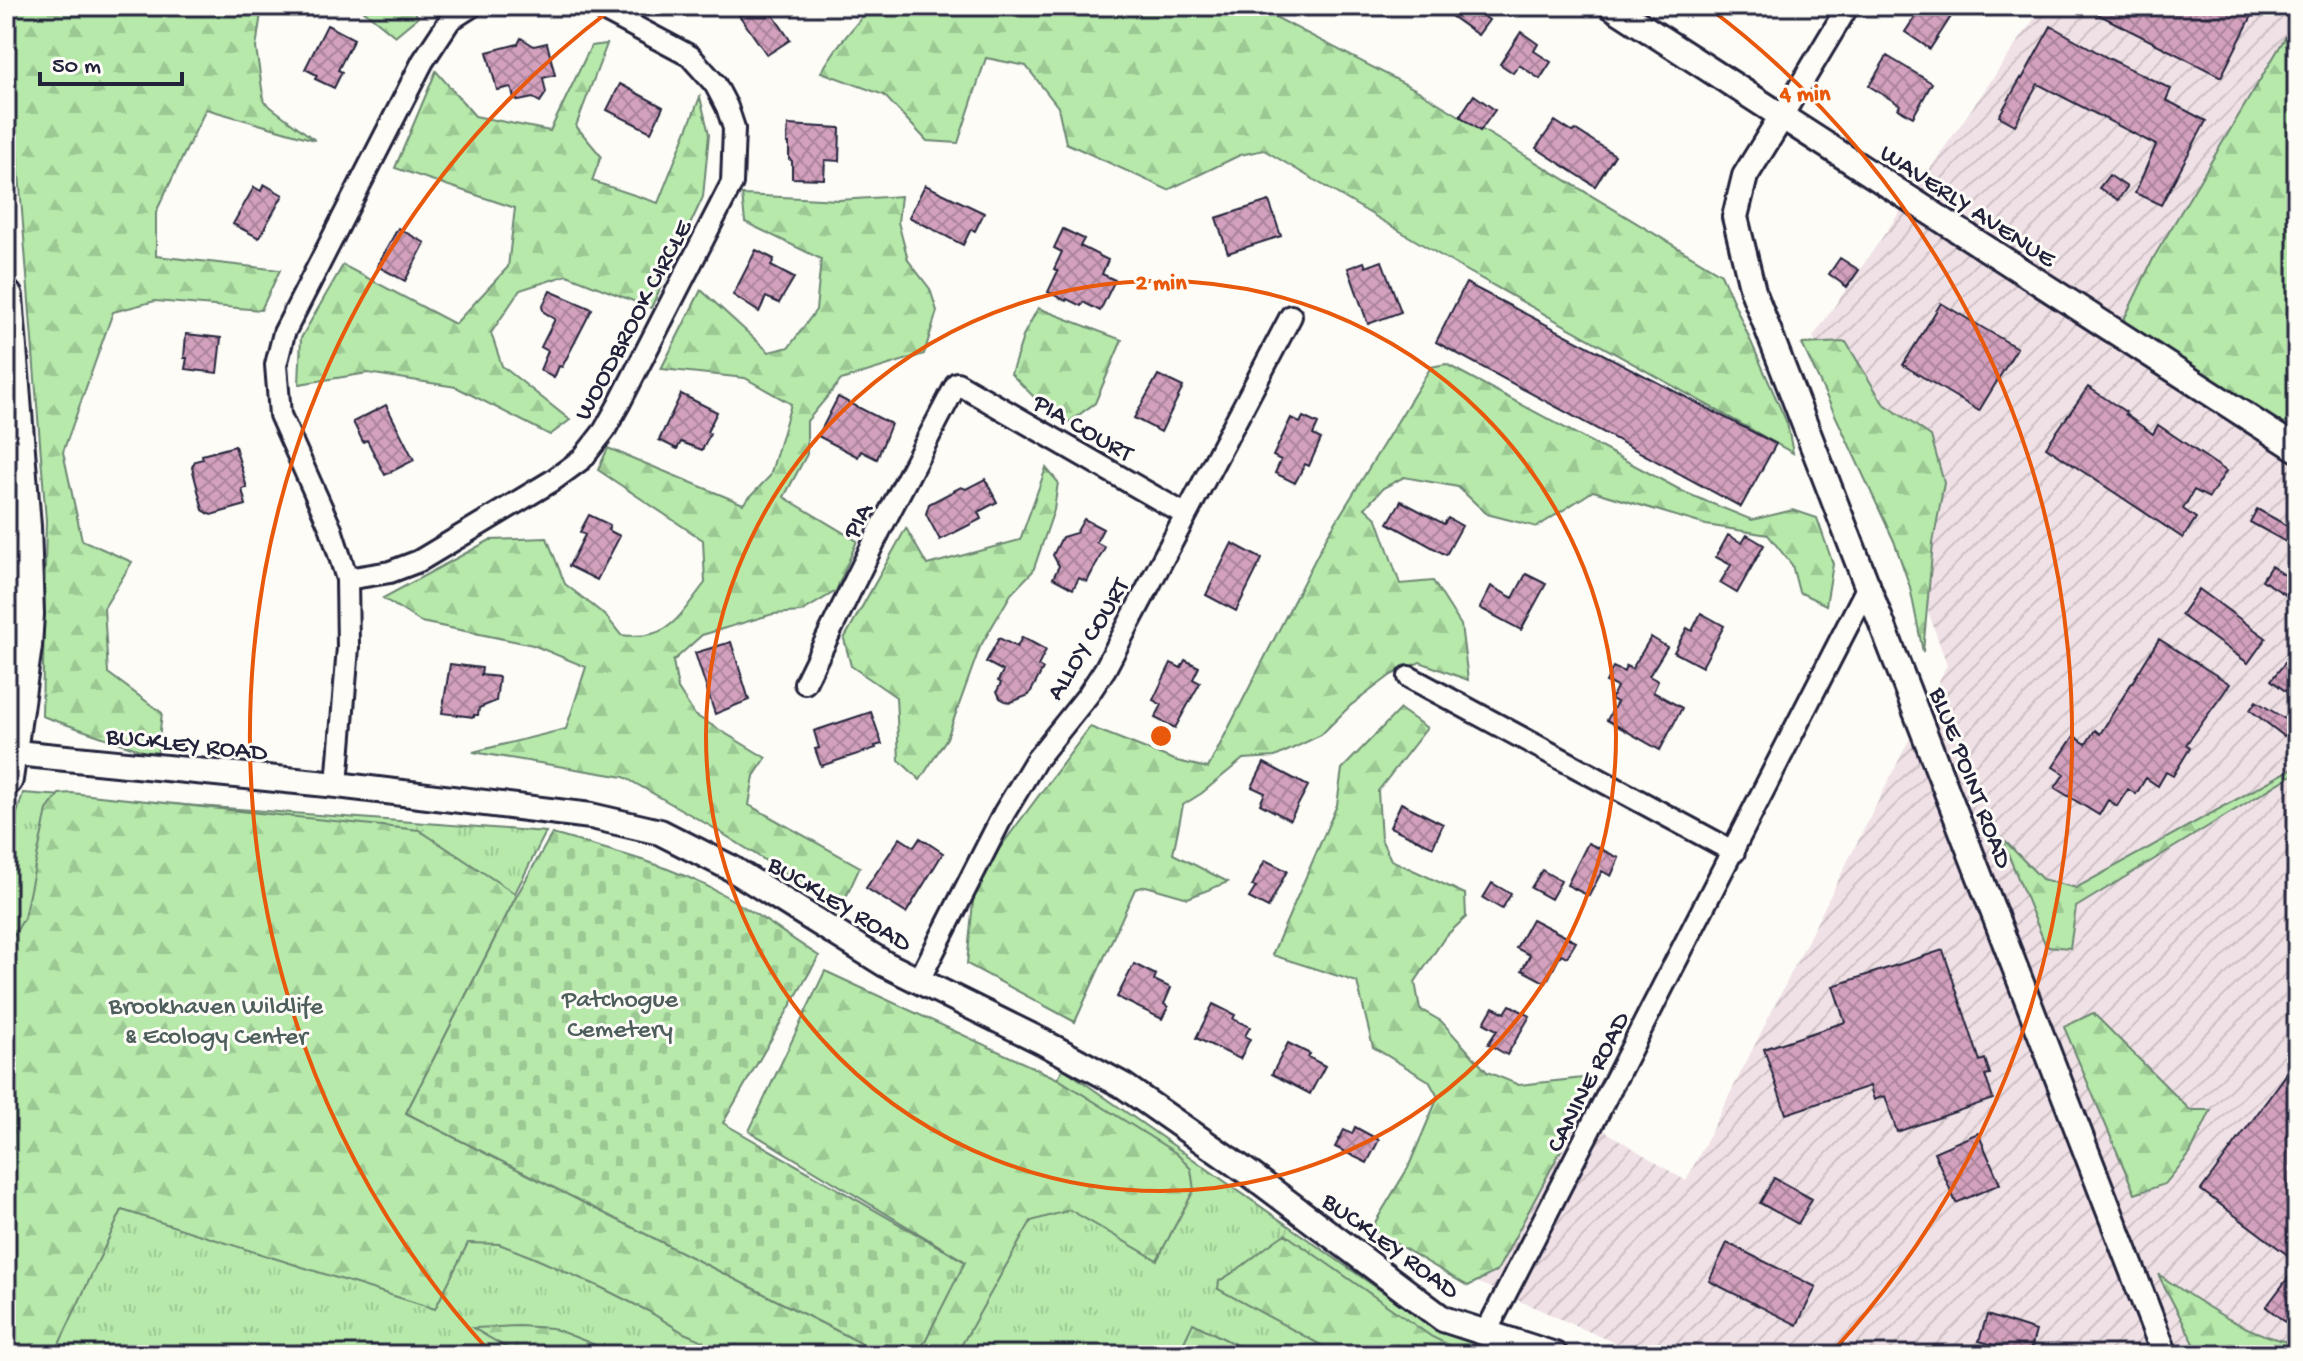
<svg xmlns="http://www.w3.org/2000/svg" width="2303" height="1361" font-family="'Gochi Hand',sans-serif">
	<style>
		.industrial { fill: url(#industrial-furrows) }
		.grass { fill: url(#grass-tufts); stroke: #6c8672; stroke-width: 2 }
		.forest { fill: url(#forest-firs); stroke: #6c8672; stroke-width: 2 }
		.cemetery { fill: url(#cemetery-stones); stroke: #6c8672; stroke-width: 2 }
		.building { fill: url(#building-cross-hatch); stroke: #22223b; stroke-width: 2 }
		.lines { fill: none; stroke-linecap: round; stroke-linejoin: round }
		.minor-casing { stroke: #22223b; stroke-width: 26 }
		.tertiary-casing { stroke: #22223b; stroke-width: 30 }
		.primary-casing { stroke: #22223b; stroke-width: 38 }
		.minor { stroke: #fdfcf7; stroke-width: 20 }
		.tertiary { stroke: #fdfcf7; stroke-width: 24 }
		.primary { stroke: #fdfcf7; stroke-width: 32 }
		.ring { fill: none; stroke: #e8590c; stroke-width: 4 }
		.labels { text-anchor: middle; stroke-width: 6; stroke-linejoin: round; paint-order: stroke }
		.street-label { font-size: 26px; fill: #22223b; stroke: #fdfcf7 }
		.park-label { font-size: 26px; fill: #4e5e5c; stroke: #fdfcf7 }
		.centre { fill: #e8590c; stroke: #fdfcf7; stroke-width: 4 }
		.ring-label { font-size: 24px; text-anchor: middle; font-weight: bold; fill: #e8590c; stroke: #fdfcf7; stroke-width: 6; stroke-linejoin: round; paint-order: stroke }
	</style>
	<defs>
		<pattern id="industrial-furrows" width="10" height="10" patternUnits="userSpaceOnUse" patternTransform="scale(2)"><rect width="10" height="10" fill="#f0e1e6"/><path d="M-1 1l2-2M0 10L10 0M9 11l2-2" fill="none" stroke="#cec1c6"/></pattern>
		<pattern id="grass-tufts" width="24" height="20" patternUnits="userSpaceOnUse" patternTransform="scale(2)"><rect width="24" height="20" fill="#b6e9aa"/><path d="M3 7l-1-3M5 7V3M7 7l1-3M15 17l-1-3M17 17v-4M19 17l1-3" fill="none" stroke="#9cc893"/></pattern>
		<pattern id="forest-firs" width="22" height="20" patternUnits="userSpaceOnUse" patternTransform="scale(2)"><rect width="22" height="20" fill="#b6e9aa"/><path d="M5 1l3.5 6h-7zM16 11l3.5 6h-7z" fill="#9cc893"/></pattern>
		<pattern id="cemetery-stones" width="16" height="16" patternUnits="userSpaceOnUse" patternTransform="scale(2)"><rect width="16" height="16" fill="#b6e9aa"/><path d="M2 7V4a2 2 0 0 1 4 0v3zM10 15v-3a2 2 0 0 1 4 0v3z" fill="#9cc893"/></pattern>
		<pattern id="building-cross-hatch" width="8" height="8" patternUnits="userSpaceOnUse" patternTransform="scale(2)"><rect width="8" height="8" fill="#d3a1bd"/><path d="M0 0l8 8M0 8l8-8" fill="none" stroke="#ab839b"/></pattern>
	</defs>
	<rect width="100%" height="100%" fill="#fdfcf7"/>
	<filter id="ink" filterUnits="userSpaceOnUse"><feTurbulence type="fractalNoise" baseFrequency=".0125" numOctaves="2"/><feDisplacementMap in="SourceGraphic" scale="16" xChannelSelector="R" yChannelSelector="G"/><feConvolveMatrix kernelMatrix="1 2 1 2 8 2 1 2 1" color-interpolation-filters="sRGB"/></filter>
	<g filter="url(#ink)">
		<!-- industrial -->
		<path class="industrial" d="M2043,6h254v12l-143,239 -37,77 180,115v906h-655l-165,-73 86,-177 123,76 261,-516 -61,-173 -73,-155z"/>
		<!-- grass -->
		<path class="grass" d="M23,793l523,39 -144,284 473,239h-869v-505z
			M1063,1068l377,264 70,23h-589z"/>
		<!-- forest -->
		<path class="forest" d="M6,6h256l-6,42 8,54 51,38 -109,-31 -50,103v44l124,14 -19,40 -106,-9 -42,11 -50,140 19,88 50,22 -28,46 4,65 54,40 -5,43 -115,-40 4,-196z
			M358,6h53l7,11 -23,19z
			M871,6h383l161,83 306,185 66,149 6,30 -338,-189 -191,-114 -24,5 -72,35 -102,-47 -8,-36 -32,-41 -40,-8 -28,85 -31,-2 -43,-46 -63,-23 17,-26z
			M2297,18v431l-180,-115 37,-77z
			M607,44l-31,82 25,30 -9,25 66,22 42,-106 9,37 -6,63 -52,111 -84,-33 -47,15 -29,43 11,33 68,54 -20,15 -94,-48 -88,-14 -69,11 2,-46 42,-73 112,59 53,-57 7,-59 -120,-40 41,-97 39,45 75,15 41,-85z
			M742,195l97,5 62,-4 -3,26 10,38 22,29 7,22 -13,43 -83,26 -34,41v33l-23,43 73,44 -21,50 -35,21 -28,2 -71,21 -29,26 5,28 17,26 71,43 -12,18 -5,29 111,62 -19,41 -129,-81 -88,-50 -151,-25 93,-23 20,-62 -53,-22 -112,-23 -38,-24 107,-58 57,-2 18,46 41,32 15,19c49,6 57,-18 84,-52l-2,-43 -105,-70 10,-22 135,56 27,-28 21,-72 -46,-26 -84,-9 40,-79 68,62 20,-5 27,-37 5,-51 -76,-37z
			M1038,308l84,32 -27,63 -26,19 -25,-15 -33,-33 13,-40z
			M1846,342l37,61 48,33 13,47 -11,60 -10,109 -13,-65 -16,-46 -92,-197z
			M1446,364l240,129 66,27 41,-10 24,8 16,46 -7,41 -27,-13 -7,-27 -24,-30 -62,-10 -113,-34 -56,36 -50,-13 -29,-27 -54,-10 -21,11 -18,20 12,11 23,65 33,-3 28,44 7,55 -48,-18 -29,13 -41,31 -29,29 -46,22 -32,2 -41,34 -19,12 -10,49 55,28 -40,16 -42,-12 -11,3 -60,133 -108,-58 8,-83 115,-154 87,34 31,7 118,-230 105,-171z
			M1046,468l12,14 -4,28 -21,61 -22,23 -31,53 -33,91 -27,42 -21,-20 -3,-63 -45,-31 -7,-27 62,-111 21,37 93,-25z
			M1400,709l27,19 -49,63 3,48 10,21 74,34 1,23 -21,20 -30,45 5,27 21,12 46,51 32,13 74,-8 -31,71 -65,123 -29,15 -97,-57 37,-61 30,-71 -9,-16 -56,-34 -16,-65 -85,-27 65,-150 5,-36z
			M2297,766v6l-221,135 -6,41 -24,-2 -45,-109 41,42 34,9z
			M71,793l348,37 98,65 -111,218 479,242h-188l6,-14 -19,-8 -36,-22 -50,-25 -66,-29 -33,-13 -31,-1 -33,66 -313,-99 -68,145h-48v-406l18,-31 23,-108 12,-16z
			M825,971l233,108 118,74 15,16 3,21 -37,70 -87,-50 -39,11 -75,134h-38l46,-94 -215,-130z
			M2093,1013l97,97h21l-21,44 -25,30 -30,10 -71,-167z
			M1285,1234l147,103 38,18h-131l-121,-66 1,-8c26,-14 42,-32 66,-47z
			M2158,1274c44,30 86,60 139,70v11h-97z
			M1193,1323l63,32h-78z
			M519,1326l33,2 69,27h-102l-46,-27z"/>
		<!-- cemetery -->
		<path class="cemetery" d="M552,834c57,16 116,30 168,59 34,18 66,42 99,63l-96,167 242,139 -47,93h-33l-479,-242 111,-218z"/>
		<!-- building -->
		<path class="building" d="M752,6h15l23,34 -23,15 -28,-40z
			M1437,6h32l20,14 -11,15z
			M1922,6h16l14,9 -22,34 -25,-17z
			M2082,6h175l-36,71z
			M327,25l27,14 -16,31 4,2 -8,16 -19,-9 2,-4 -12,-6z
			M2051,26l57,32 63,31 -5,11 40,21 -45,84 -26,-12 21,-48 -118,-61 -23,41 -16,-9 22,-38 1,1z
			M1521,32l17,12 -4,7 17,11 -11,17 -21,-14 -6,8 -13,-9z
			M521,38l13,8 13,-3 8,32 -12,3 3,15 -6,9 -7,-4 -14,3 -5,-3 -3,-11 -14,3 -10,-38 31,-8z
			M1887,56l45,27 -19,34 -15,-8 2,-4 -31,-19z
			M620,84l43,23 -12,25 -44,-22z
			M1474,95l21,15 -15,21 -20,-15z
			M1555,121l17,11 4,-2 39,25 -20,31 -59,-38z
			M788,125l52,3 -1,33 -14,-1 -1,19 -32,-1v-17l-3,-2v-16h-2z
			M2109,175l18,12 -9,13 -19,-12z
			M264,184l19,11 -24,43 -26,-14 21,-37 7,4z
			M925,185l59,28 -9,18 -4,-2 -8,16 -54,-28z
			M1269,201l12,35 -53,17 -12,-35z
			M398,228l27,15 -20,38 -28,-15z
			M1063,229l21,10 -4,7 28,14 -6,14 13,6 -15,31 -17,-9 -2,4 -14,-7 -1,2 -18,-9 10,-21 -4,-2 8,-17 -8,-4z
			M756,250l18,9 -3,7 23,12 -15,25 -13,-6 -7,15 -26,-17z
			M1840,258l19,12 -12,17 -18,-13z
			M1382,261l19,51 -33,12 -20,-56 16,-6 2,5z
			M1466,283l310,161 -35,63 -305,-165z
			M550,291l42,18 -30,58 -3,-1 -5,12 -14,-8 8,-19 -7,-4 14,-28 -11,-7 -2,-5z
			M1941,303l76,45 -38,63 -76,-46z
			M186,334l35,4 -4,35 -32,-4 2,-11h-3z
			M1158,375l25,12 -22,45 -27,-14z
			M2088,387l38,25 -1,2 28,20 5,-9 68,46 -17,27 -15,-8 -11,19 13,9 -13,20 -137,-91z
			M681,394l36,18 -10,20 3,2 -8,16 -21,-8 -4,7 -18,-9z
			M838,397l53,27 -14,35 -16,-8 -3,6 -40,-21z
			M386,405l28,55 -29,15 -18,-35 -4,2 -10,-20z
			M1303,417l15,7 -5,11 8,4 -12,27 -4,-2 -10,19 -20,-10 6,-13 -8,-4 18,-38 9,5z
			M235,446l12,42 -5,1 4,16 -35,10 -8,-5 -11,-43 3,-6 8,-2 -1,-4z
			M985,479l12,23 -19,10 3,7 -41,21 -14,-26 3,-10 32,-17 5,2z
			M1401,501l43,23 4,-6 14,8 -16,29 -58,-32z
			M2257,509l40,22v17l-47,-26z
			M589,515l21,10 -2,5 12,6 -23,44 -28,-14 16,-31 -5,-3z
			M1084,519l19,10 -7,13 9,5 -18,35 -8,-4 -6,11 -20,-11 6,-12 -6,-11 9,-18 14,-4z
			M1728,535l14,8 5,-8 17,10 -27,48 -17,-10 11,-18 -15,-8z
			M1232,543l30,16 -26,52 -30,-16z
			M2271,566l26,17v19l-35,-22z
			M1526,574l20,10 -25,46 -41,-22 11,-22 22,12z
			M2199,589l67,49 -18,25 -67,-48z
			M1701,613l23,13 -22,41 -28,-15 13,-24 5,3z
			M1022,637l24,13 -8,16 5,3 -14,26 -20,8 -9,-5 -3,-7 4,-8 -3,-2 5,-10 -17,-9 13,-24 18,9z
			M1651,637l16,10 -18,29 9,5 -5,11 29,16 -22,42 -53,-30 10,-18 -6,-3 6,-12 -11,-5 7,-15 11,5 2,-6 6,3z
			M2159,639l71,45 -44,61 4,3 -17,28 -7,-4 -8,14 -12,-8 -10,16 -8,-5 -11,17 -9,-6 -9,15 -44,-27 9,-14 -11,-7 21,-31 12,8 9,-14 5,4z
			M731,642l18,58 -34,14 -20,-61z
			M2297,648v52l-26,-20z
			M1185,660l14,7 -6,12 7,4 -25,45 -20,-10 7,-13 -9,-5 18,-37 10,5z
			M450,664l32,4 -1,7 18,2 -3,24 -17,7 -1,7h-4v2l-32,-4z
			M2256,701l37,23 -9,12 -34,-26z
			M871,712l11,32 -7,2 1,2 -55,18 -6,-17 4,-1 -5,-17z
			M1264,763l44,23 -18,34 -30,-16 5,-11 -13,-6z
			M1401,803l42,21 -10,23 -43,-20z
			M900,838l14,9 6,-9 23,15 -37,60 -40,-25z
			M1588,843l31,15 -8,18 -9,-5 -13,25 -22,-11z
			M1265,860l22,11 -19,37 -19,-10 7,-11 -4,-1z
			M1542,870l19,11 -10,18 -20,-11z
			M1492,883l19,11 -9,15 -19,-11z
			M1532,919l44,23 -9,15 -6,-3 -15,29 -24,-13 8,-15 -14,-7z
			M1943,950l37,111 5,-2 5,15 -5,1 8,24 -96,33 -12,-36 -11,4 -4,-14 -84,28 -22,-65 81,-27 -12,-36z
			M1134,964l22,11 -2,5 17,8 -7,16 4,3 -6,12 -45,-22z
			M1213,1004l22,11 -2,4 17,8 -5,9 5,3 -10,20 -44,-21z
			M1510,1005l20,11 -23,39 -19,-11 9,-14 -13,-7 9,-16 12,6z
			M1288,1043l22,11 -2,3 17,9 -15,28 -38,-20z
			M2297,1060v202l-96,-72z
			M1355,1127l24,13 -12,23 -32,-16 9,-17 8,4z
			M1978,1133l22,51 -44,19 -22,-51z
			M1774,1178l38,21 -14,25 -38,-21z
			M1727,1243l89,44 -19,38 -88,-44z
			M2297,1266v65l-31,-24z
			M1987,1315l49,16 -7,24 -50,-14z"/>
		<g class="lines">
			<!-- minor casing -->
			<g class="minor-casing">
				<path id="minor" d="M472,6l-22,14 -27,41 -139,272 -8,32 4,50 51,114 16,50 43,-7 29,-11 133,-80 30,-22 22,-28 15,-27 113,-221 2,-55 -7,-21 -12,-23 -25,-28 -94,-50
					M1782,116l66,-110
					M1409,677l325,175
					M805,683l75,-153 77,-147 229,132
					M337,785l11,-138 -1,-68
					M918,982l86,-169 32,-53 52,-65 17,-26 186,-353
					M1485,1334l384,-750"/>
			</g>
			<!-- tertiary casing -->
			<g class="tertiary-casing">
				<path id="tertiary" d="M1611,6l686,443
					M1782,116l-37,60 -10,41 18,74 412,1064
					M6,752l331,33 254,31 69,16 71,36 154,96 156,77 83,45 126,88 193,145 112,36"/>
			</g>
			<!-- primary casing -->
			<g class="primary-casing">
				<path id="primary" d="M6,297l18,230 3,87 -2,32 -19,133"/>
			</g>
			<!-- minor -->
			<use href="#minor" class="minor"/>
			<!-- tertiary -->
			<use href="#tertiary" class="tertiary"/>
			<!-- primary -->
			<use href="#primary" class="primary"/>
		</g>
	</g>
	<!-- distance rings -->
	<g class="ring">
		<circle cx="1161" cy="736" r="455"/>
		<path d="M489 1351A911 911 0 0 1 613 8M1709 8A911 911 0 0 1 1833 1351"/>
	</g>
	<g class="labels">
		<!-- street labels -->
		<g class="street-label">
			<text transform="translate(1969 204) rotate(33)" y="9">WAVERLY AVENUE</text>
			<text transform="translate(631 319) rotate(-62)" y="9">WOODBROOK CIRCLE</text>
			<text transform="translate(1084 426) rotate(30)" y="9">PIA COURT</text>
			<text transform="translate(856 520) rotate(-63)" y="9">PIA</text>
			<text transform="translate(1086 638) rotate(-59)" y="9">ALLOY COURT</text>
			<text transform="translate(187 742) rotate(6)" y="9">BUCKLEY ROAD</text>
			<text transform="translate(1973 777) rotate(69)" y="9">BLUE POINT ROAD</text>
			<text transform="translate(841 902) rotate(31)" y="9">BUCKLEY ROAD</text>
			<text transform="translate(1586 1081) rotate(-63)" y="9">CANINE ROAD</text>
			<text transform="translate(1392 1244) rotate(36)" y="9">BUCKLEY ROAD</text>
		</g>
		<!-- park labels -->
		<g class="park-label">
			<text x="620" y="1006">Patchogue<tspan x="620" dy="30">Cemetery</tspan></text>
			<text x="216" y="1013">Brookhaven Wildlife<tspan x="216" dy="30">&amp; Ecology Center</tspan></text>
		</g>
	</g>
	<circle cx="1161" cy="736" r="12" class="centre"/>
	<g class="ring-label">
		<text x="1805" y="100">4 min</text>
		<text x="1161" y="289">2 min</text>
	</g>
	<!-- margin -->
	<rect width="2303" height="1361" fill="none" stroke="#fdfcf7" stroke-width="32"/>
	<rect x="16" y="16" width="2271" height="1329" fill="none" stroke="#22223b" stroke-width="3" filter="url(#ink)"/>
	<!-- scale -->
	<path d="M40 72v12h142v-12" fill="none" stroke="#22223b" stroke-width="4"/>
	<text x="52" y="72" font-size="24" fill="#22223b" stroke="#fdfcf7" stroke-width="6" paint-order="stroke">50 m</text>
</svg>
